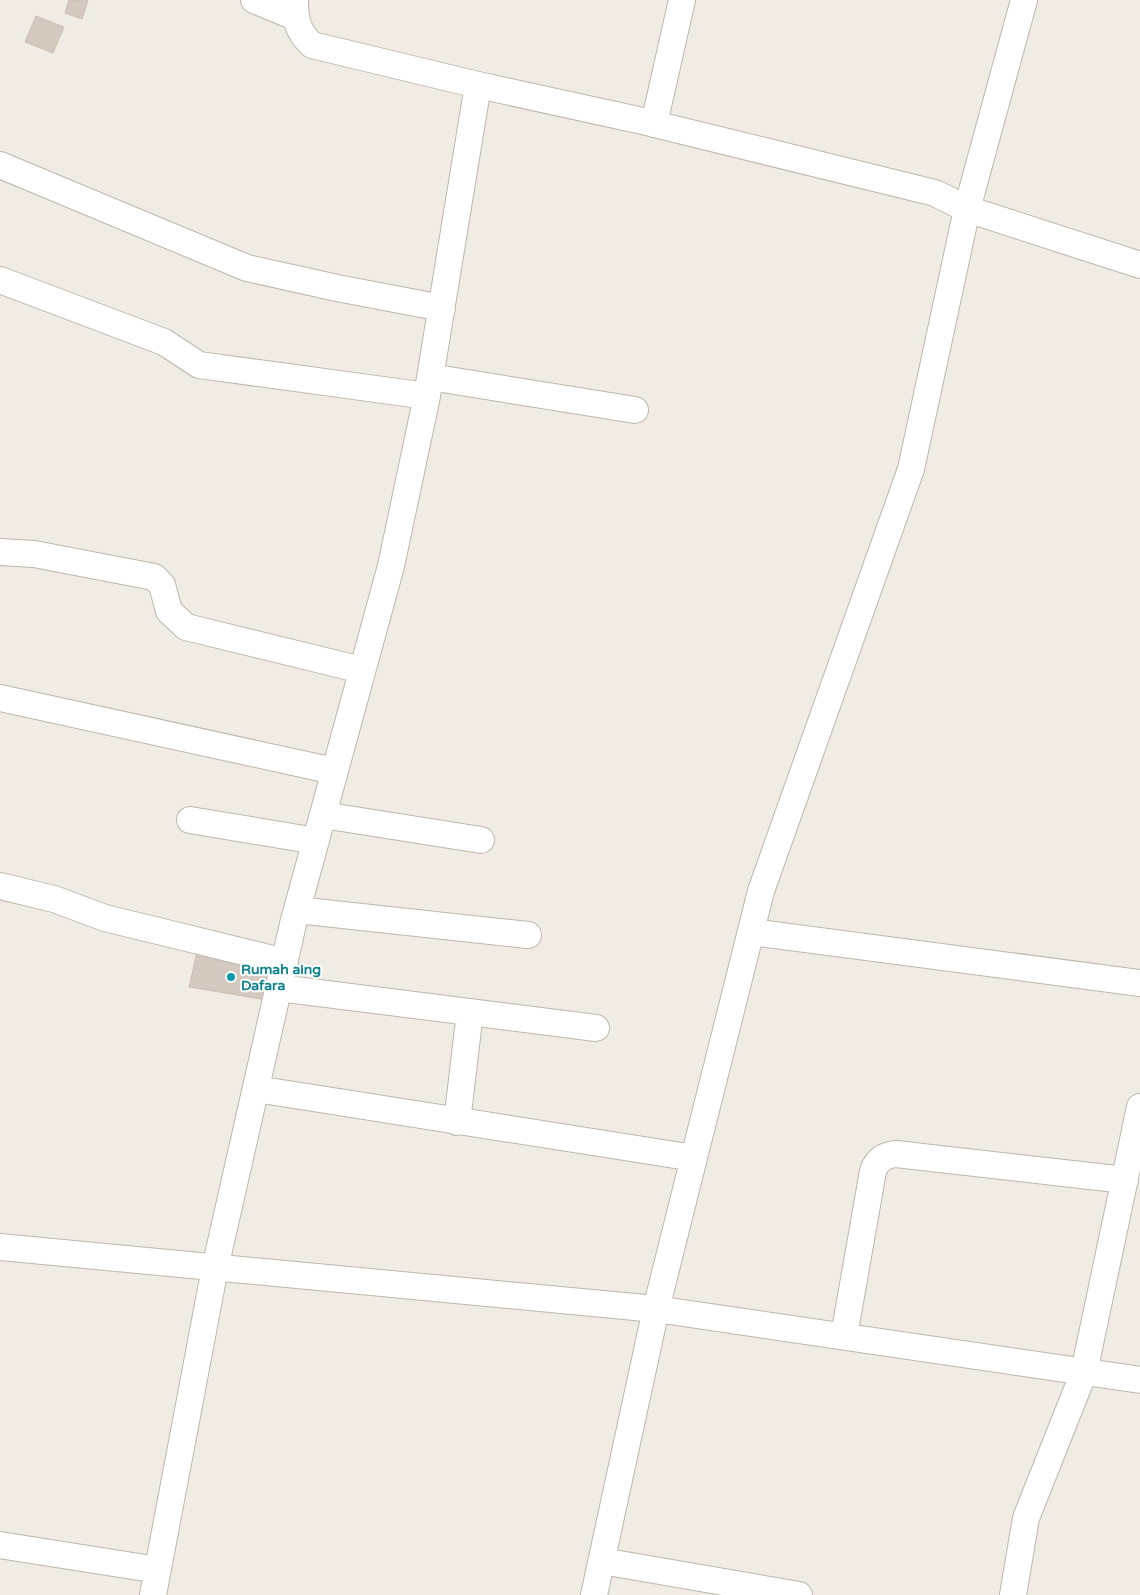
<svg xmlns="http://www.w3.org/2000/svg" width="1140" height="1595" font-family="'Varela Round',sans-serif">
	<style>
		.building { fill: #d4c9be; stroke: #cbbeae }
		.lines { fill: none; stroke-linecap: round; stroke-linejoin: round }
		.minor-casing { stroke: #beb6ab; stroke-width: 28 }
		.minor { stroke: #fff; stroke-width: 26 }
		.culture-dot { fill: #0f9aa8; stroke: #fff; stroke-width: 2 }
		.labels { text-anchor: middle; stroke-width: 4; stroke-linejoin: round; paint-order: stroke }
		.culture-label { font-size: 14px; font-weight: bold; fill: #0d838f; stroke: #fff; text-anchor: start }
	</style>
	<rect width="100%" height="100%" fill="#f0ece4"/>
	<!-- building -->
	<path class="building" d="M69,0h19l-6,19 -17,-6z
		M36,16l28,11 -11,26 -28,-11z
		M198,948l75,19 -6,33 -78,-13z"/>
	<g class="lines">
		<!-- minor casing -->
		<g class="minor-casing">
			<path id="minor" d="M254,0l41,17
				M295,0c0,19 2,31 17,45l166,40 160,35 297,73 32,16 173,56
				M654,124l28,-124
				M0,165l247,103 90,20 105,20
				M0,280l164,62 35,23 228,31
				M430,377l205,33
				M0,552l34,2 120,23 8,8 7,26 17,16 176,43
				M0,698l334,73
				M323,815l158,25
				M190,820l126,21
				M0,886l54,13 51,19 180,44
				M297,910l231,25
				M751,932l389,51
				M279,988l317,40
				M256,1089l438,69
				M457,1122l13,-110
				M0,1247l656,62 484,71
				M844,1336l29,-165c4,-11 11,-16 23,-17l229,26
				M0,1545l158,25
				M602,1561l197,34
				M153,1595l62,-327 78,-344 98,-358 36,-170 51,-311
				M594,1595l62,-286 105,-418 150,-422 56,-260 57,-209
				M1013,1595l13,-77 58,-146 56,-265"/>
		</g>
		<!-- minor -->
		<use href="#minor" class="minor"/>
	</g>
	<!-- markers -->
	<circle class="culture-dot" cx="231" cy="977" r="5"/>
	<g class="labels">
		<!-- culture labels -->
		<g class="culture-label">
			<text x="241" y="974">Rumah aing<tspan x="241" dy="16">Dafara</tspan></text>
		</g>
	</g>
</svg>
